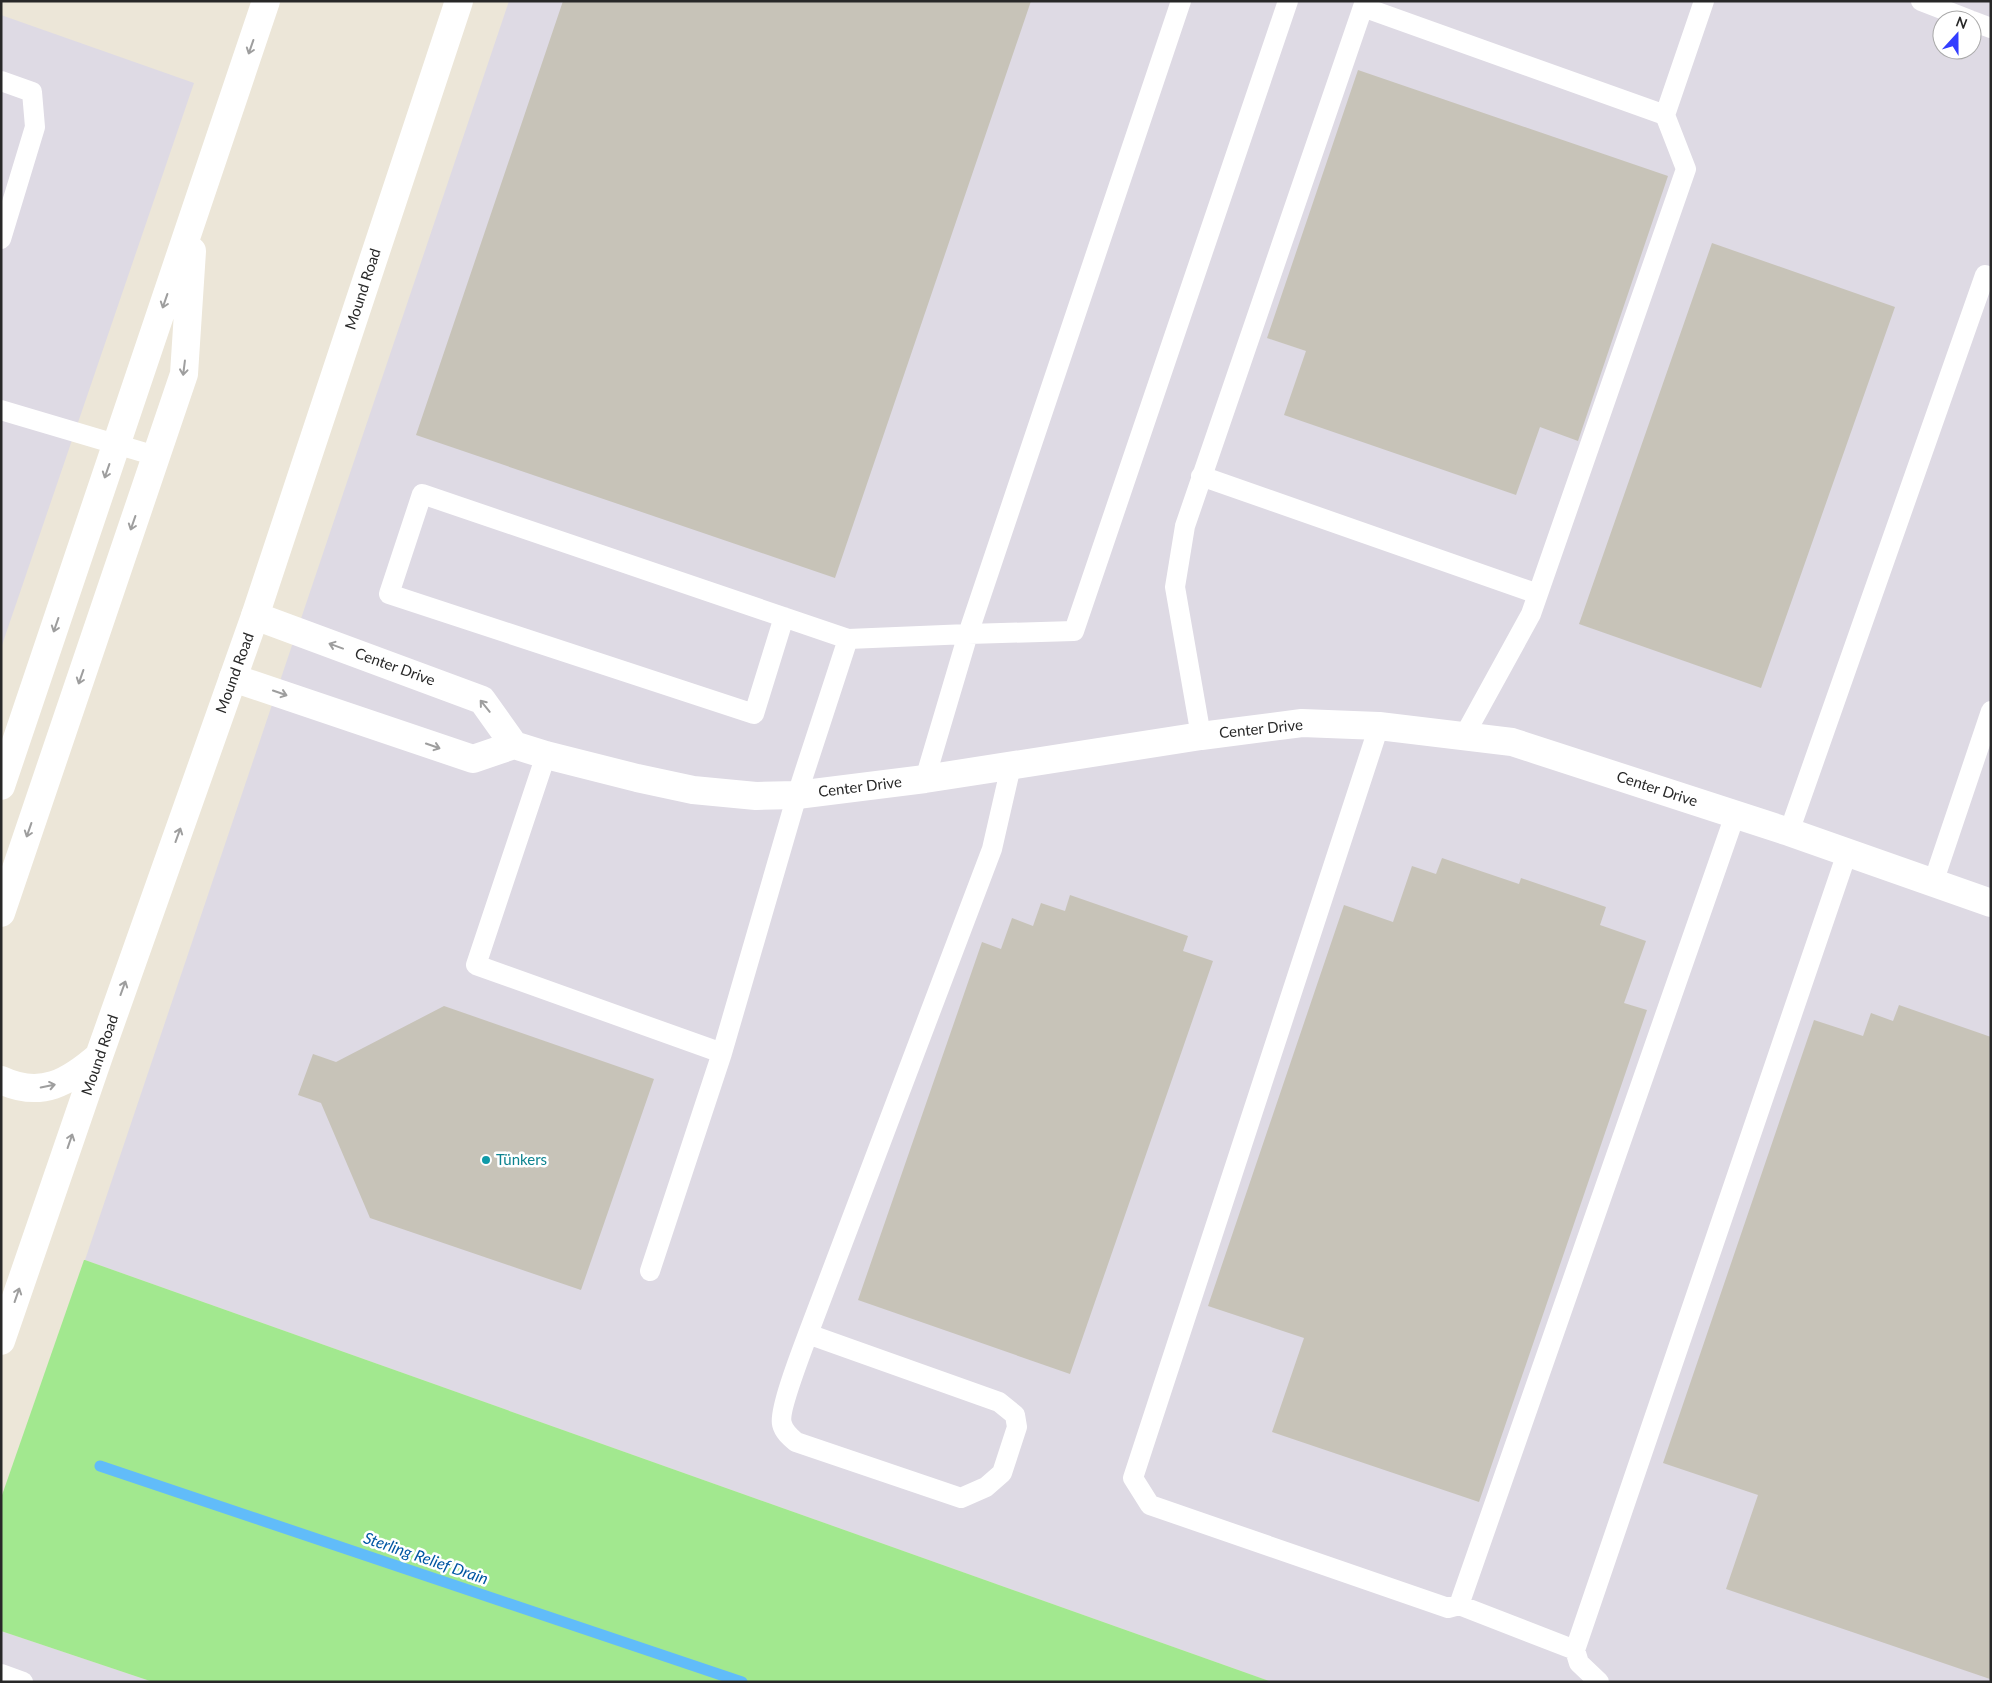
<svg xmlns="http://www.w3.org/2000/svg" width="1992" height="1683" font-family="Lato,sans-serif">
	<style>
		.industrial { fill: #dedae4; fill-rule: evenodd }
		.green { fill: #a2e88f }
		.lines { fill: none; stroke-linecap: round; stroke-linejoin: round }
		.stream { stroke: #61bcf9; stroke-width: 11 }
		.building { fill: #c7c3b8 }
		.service { stroke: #fff; stroke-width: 20 }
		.minor { stroke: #fff; stroke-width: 28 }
		.secondary { stroke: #fff; stroke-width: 28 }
		.oneway { stroke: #9e9e9e }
		.culture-dot { fill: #0f9aa8; stroke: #fff; stroke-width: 2 }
		.labels { text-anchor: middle; stroke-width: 5; stroke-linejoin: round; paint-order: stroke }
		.street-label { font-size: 15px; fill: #282828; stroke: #fff }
		.culture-label { font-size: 15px; fill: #0d838f; stroke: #fff; text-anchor: start }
		.water-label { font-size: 16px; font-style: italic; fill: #0156a3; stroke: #fff }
	</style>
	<rect width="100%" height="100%" fill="#ece6d8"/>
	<!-- industrial -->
	<path class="industrial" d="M509,1h1482v1681h-719l-1187,-422zM1942,20h30v30h-30z
		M1,15l193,68 -193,565z
		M1,1631l152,51h-152z"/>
	<!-- green -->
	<path class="green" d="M84,1260h1l1187,422h-1119l-152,-51v-133z"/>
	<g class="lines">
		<!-- stream -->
		<path class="stream" d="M100,1466l642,216"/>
	</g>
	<!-- building -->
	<path class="building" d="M563,1h468l-196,577 -419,-143z
		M1358,70l310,106 -90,265 -38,-14 -24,68 -232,-80 22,-64 -39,-13z
		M1712,243l183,64 -134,381 -182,-64z
		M1442,858l77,26 2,-6 85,29 -6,18 46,16 -22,62 23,7 -168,492 -207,-70 32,-94 -96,-32 136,-401 49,17 19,-56 24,8z
		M1070,895l118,41 -5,15 30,10 -143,413 -212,-74 124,-358 19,7 11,-31 21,8 8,-23 24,8z
		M1899,1005l92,32 -1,642 -264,-90 32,-94 -95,-32 151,-443 49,16 8,-23 22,8z
		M444,1006l210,73 -73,211 -211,-72 -49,-115 -23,-8 15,-41 23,8z"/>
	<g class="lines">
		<!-- service -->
		<path class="service" d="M1921,1l49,19
			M1363,7l302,108 39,-114
			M1972,21l19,7
			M1,81l31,11 3,35 -34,112
			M1,410l155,46
			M1201,476l337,118
			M784,617l-30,97 -365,-120 33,-100 426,145 120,-5 213,-633
			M1379,726l-246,752 17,27 298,103 11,-3 276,-790
			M1201,736l-26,-149 10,-61 178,-519 5,-6
			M1464,736l67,-122 155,-445 -21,-54
			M546,755l-70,210 246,88 75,-258 51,-156
			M925,779l43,-145 106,-3 214,-630
			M1789,832l196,-557
			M1933,883l58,-172
			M650,1271l72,-218
			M808,1334c-6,16 -30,78 -26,90 2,8 8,13 14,18l165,56 25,-11 16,-14 15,-46 -2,-12 -16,-13 -191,-68 184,-485 19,-83
			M1459,1605l116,45
			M1,1674l22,8
			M1599,1682l-20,-19 -4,-13 272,-797"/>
		<!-- minor -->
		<path class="minor" d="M255,616l227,84 32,45 32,10 91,23 56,12 63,6 41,-1 128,-16 276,-43 101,-13 77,3 133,16 277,90 202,71
			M233,678l240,81 41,-14"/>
		<!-- secondary -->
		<path class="secondary" d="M1,786l265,-785
			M1,913l183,-539 8,-123
			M1,1080c40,19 68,2 98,-24
			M1,1341l98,-285 156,-440 204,-615"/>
	</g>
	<!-- one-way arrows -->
	<defs><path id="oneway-shaft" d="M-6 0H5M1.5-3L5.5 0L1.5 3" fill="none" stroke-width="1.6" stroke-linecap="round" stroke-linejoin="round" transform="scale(1.25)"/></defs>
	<g class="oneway">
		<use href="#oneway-shaft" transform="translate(251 47) rotate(109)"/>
		<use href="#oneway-shaft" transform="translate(165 301) rotate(109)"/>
		<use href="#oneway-shaft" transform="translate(184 368) rotate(97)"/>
		<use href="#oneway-shaft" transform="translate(107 471) rotate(109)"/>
		<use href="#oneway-shaft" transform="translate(133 523) rotate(109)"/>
		<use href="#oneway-shaft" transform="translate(56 625) rotate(109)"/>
		<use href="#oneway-shaft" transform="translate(336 646) rotate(-160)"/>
		<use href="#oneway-shaft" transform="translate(81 677) rotate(109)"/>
		<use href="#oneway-shaft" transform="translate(280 693) rotate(19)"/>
		<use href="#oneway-shaft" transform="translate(485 706) rotate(-129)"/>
		<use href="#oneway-shaft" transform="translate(433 746) rotate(19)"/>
		<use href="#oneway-shaft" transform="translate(29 830) rotate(109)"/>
		<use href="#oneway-shaft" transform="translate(178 835) rotate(-70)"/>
		<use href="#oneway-shaft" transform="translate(123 988) rotate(-70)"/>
		<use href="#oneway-shaft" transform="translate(48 1086) rotate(-12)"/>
		<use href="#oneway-shaft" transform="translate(70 1141) rotate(-71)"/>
		<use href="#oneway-shaft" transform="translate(17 1295) rotate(-71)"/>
	</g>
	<!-- markers -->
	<circle class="culture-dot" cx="486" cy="1160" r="5"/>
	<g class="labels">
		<!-- street labels -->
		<g class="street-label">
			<text transform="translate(363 289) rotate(-72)" y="5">Mound Road</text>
			<text transform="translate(395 667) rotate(20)" y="5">Center Drive</text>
			<text transform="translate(235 673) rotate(-70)" y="5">Mound Road</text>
			<text transform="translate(1261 729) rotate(-6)" y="5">Center Drive</text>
			<text transform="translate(860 787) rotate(-7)" y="5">Center Drive</text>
			<text transform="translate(1657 789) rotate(18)" y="5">Center Drive</text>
			<text transform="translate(100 1055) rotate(-71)" y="5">Mound Road</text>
		</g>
		<!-- culture labels -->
		<g class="culture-label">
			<text x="496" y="1165">Tünkers</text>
		</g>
		<!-- water labels -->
		<g class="water-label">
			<text transform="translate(426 1558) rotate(19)" y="6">Sterling Relief Drain</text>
		</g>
	</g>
	<!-- border -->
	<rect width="1992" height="1683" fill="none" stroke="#282828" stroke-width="5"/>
	<!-- north arrow -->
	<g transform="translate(1957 35) rotate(21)"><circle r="24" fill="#ffffff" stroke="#a9a9a9"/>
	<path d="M0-4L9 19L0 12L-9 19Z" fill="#333eff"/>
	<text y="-8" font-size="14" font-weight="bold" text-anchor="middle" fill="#282828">N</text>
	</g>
</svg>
